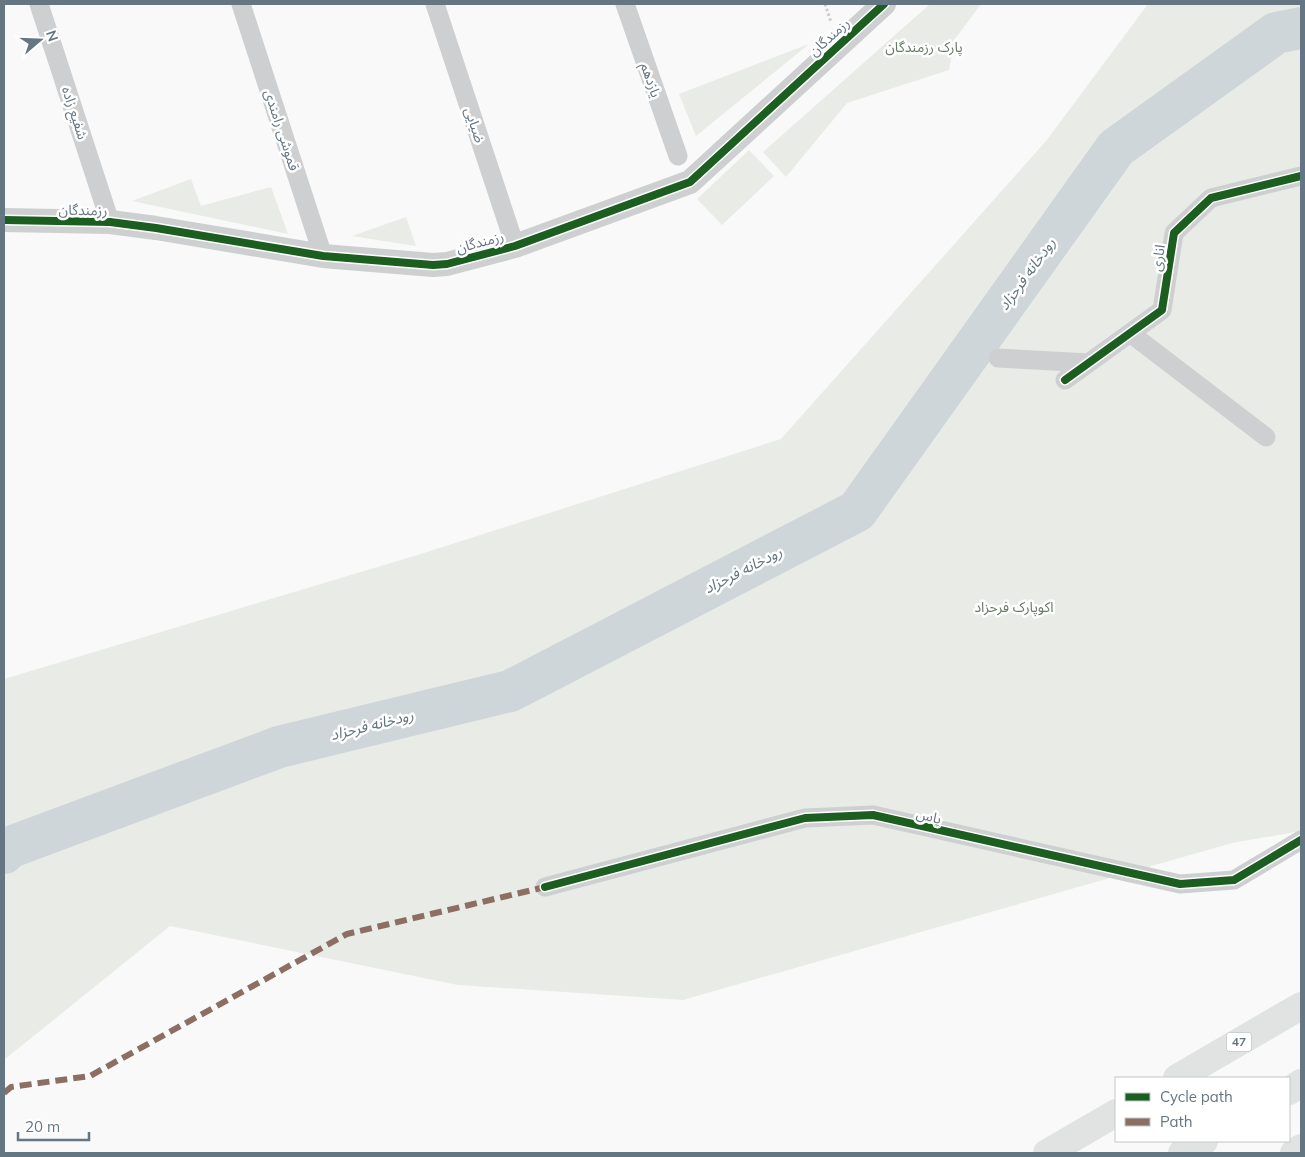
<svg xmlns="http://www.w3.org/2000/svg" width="1305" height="1157" font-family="Mulish,'Noto Sans Arabic',sans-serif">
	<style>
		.green { fill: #e8ebe6 }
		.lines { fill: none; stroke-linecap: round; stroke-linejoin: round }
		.river { stroke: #ced6d9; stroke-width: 42 }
		.path { stroke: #cbcccd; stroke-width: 3; stroke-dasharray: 2.5 2.5; stroke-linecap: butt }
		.minor { stroke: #cecfd0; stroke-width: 19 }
		.tertiary { stroke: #cecfd0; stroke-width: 24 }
		.trunk { stroke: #e1e2e2; stroke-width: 28 }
		.quiet { stroke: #8d6e63; stroke-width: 6; stroke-dasharray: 12 6; stroke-linecap: butt }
		.cycleway-casing { stroke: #fff; stroke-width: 11 }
		.cycleway { stroke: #1b5e20; stroke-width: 8 }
		.labels { text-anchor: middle; stroke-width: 5; stroke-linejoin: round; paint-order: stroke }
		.shield { fill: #fff; stroke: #939fa8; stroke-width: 1 }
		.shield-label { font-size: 12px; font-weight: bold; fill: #657683 }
		.street-label { font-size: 14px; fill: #657683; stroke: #fff }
		.park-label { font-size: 14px; fill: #687a64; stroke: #fff }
		.water-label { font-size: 15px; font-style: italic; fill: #60757c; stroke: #fff }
	</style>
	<rect width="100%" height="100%" fill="#f9f9f9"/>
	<!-- green -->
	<path class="green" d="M930,4h51l-26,35 -6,31 -102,33 -61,74 -23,-25z
		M1148,4h153v827l-69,12 -549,157 -225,-15 -288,-59 -166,134v-381l420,-126 357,-114 265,-298z
		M809,44l-113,92 -17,-42z
		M749,150l25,26 -52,49 -25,-26z
		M191,179l10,27 70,-19 17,47 -156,-33z
		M406,217l10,29 -64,-10z"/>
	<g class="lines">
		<!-- river -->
		<path class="river" d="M4,853l4,-5 271,-101 231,-56 347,-180 259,-363 160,-115 25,-5"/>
		<!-- path -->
		<path class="path" d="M825,4l6,18"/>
		<!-- minor -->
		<path class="minor" d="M39,4l71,218
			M241,4l82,252
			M435,4l80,242
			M625,4l53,152
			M1130,333l136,104
			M998,358l91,5
			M1065,380l97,-70 12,-77 37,-35 90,-22
			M545,887l260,-69 68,-3 307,69 54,-4 67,-40"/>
		<!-- tertiary -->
		<path class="tertiary" d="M4,220l106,2 46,6 167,28 110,9 14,-1 68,-18 175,-64 194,-178"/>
		<!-- trunk -->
		<path class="trunk" d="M1177,1078l124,-72
			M1289,1091l12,-8
			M1047,1153l69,-40
			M1182,1153l22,-12
			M1294,1153l7,-5"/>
		<!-- quiet -->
		<path class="quiet" d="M4,1093l7,-6 79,-11 257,-142 198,-47"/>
		<!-- cycleway casing -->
		<g class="cycleway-casing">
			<path id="cycleway" d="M4,220l106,2 46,6 167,28 110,9 14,-1 68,-18 175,-64 194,-178
				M1065,380l97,-70 12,-77 37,-35 90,-22
				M545,887l260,-69 68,-3 307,69 54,-4 67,-40"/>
		</g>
		<!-- cycleway -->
		<use href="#cycleway" class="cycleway"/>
	</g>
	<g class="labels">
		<!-- shield labels -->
		<rect class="shield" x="1226.5" y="1032.5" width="25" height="19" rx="4"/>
		<g class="shield-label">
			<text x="1239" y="1046">47</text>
		</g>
		<!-- street labels -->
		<g class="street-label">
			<text transform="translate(829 37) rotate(-42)" y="5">رزمندگان</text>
			<text transform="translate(651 80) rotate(71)" y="5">یازدهم</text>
			<text transform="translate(75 113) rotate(72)" y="5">شفیع زاده</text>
			<text transform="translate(475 125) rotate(72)" y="5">ضیایی</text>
			<text transform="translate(282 130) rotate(72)" y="5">قموشی رامندی</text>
			<text transform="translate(83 210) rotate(1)" y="5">رزمندگان</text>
			<text transform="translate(480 242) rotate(-15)" y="5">رزمندگان</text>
			<text transform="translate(1158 258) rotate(-81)" y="5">اناری</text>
			<text transform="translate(929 816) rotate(14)" y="5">یاس</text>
		</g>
		<!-- park labels -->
		<g class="park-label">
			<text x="924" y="52">پارک رزمندگان</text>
			<text x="1014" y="612">اکوپارک فرحزاد</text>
		</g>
		<!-- water labels -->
		<g class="water-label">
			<text transform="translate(1027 274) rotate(-54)" y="5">رودخانه فرحزاد</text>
			<text transform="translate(743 570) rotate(-27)" y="5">رودخانه فرحزاد</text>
			<text transform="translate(372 725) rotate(-14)" y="5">رودخانه فرحزاد</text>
		</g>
	</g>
	<!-- border -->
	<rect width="1305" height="1157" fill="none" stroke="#657683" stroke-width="10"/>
	<!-- legend -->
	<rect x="1115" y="1077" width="175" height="65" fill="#ffffff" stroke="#c1c8cd"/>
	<rect x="1125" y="1093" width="25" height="8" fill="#1b5e20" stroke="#c1c8cd"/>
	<text x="1160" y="1102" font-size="15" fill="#657683">Cycle path</text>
	<rect x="1125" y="1118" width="25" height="8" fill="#8d6e63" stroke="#c1c8cd"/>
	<text x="1160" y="1127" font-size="15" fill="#657683">Path</text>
	<!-- north arrow -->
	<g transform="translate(40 40) rotate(71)" stroke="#ffffff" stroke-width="4" paint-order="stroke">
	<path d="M0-4L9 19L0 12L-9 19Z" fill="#657683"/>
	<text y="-8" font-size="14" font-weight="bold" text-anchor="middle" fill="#657683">N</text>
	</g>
	<!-- scale -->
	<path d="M18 1132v8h71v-8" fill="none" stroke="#657683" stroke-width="2.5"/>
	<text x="25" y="1132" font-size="15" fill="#657683" stroke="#ffffff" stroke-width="4" paint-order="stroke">20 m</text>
</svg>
